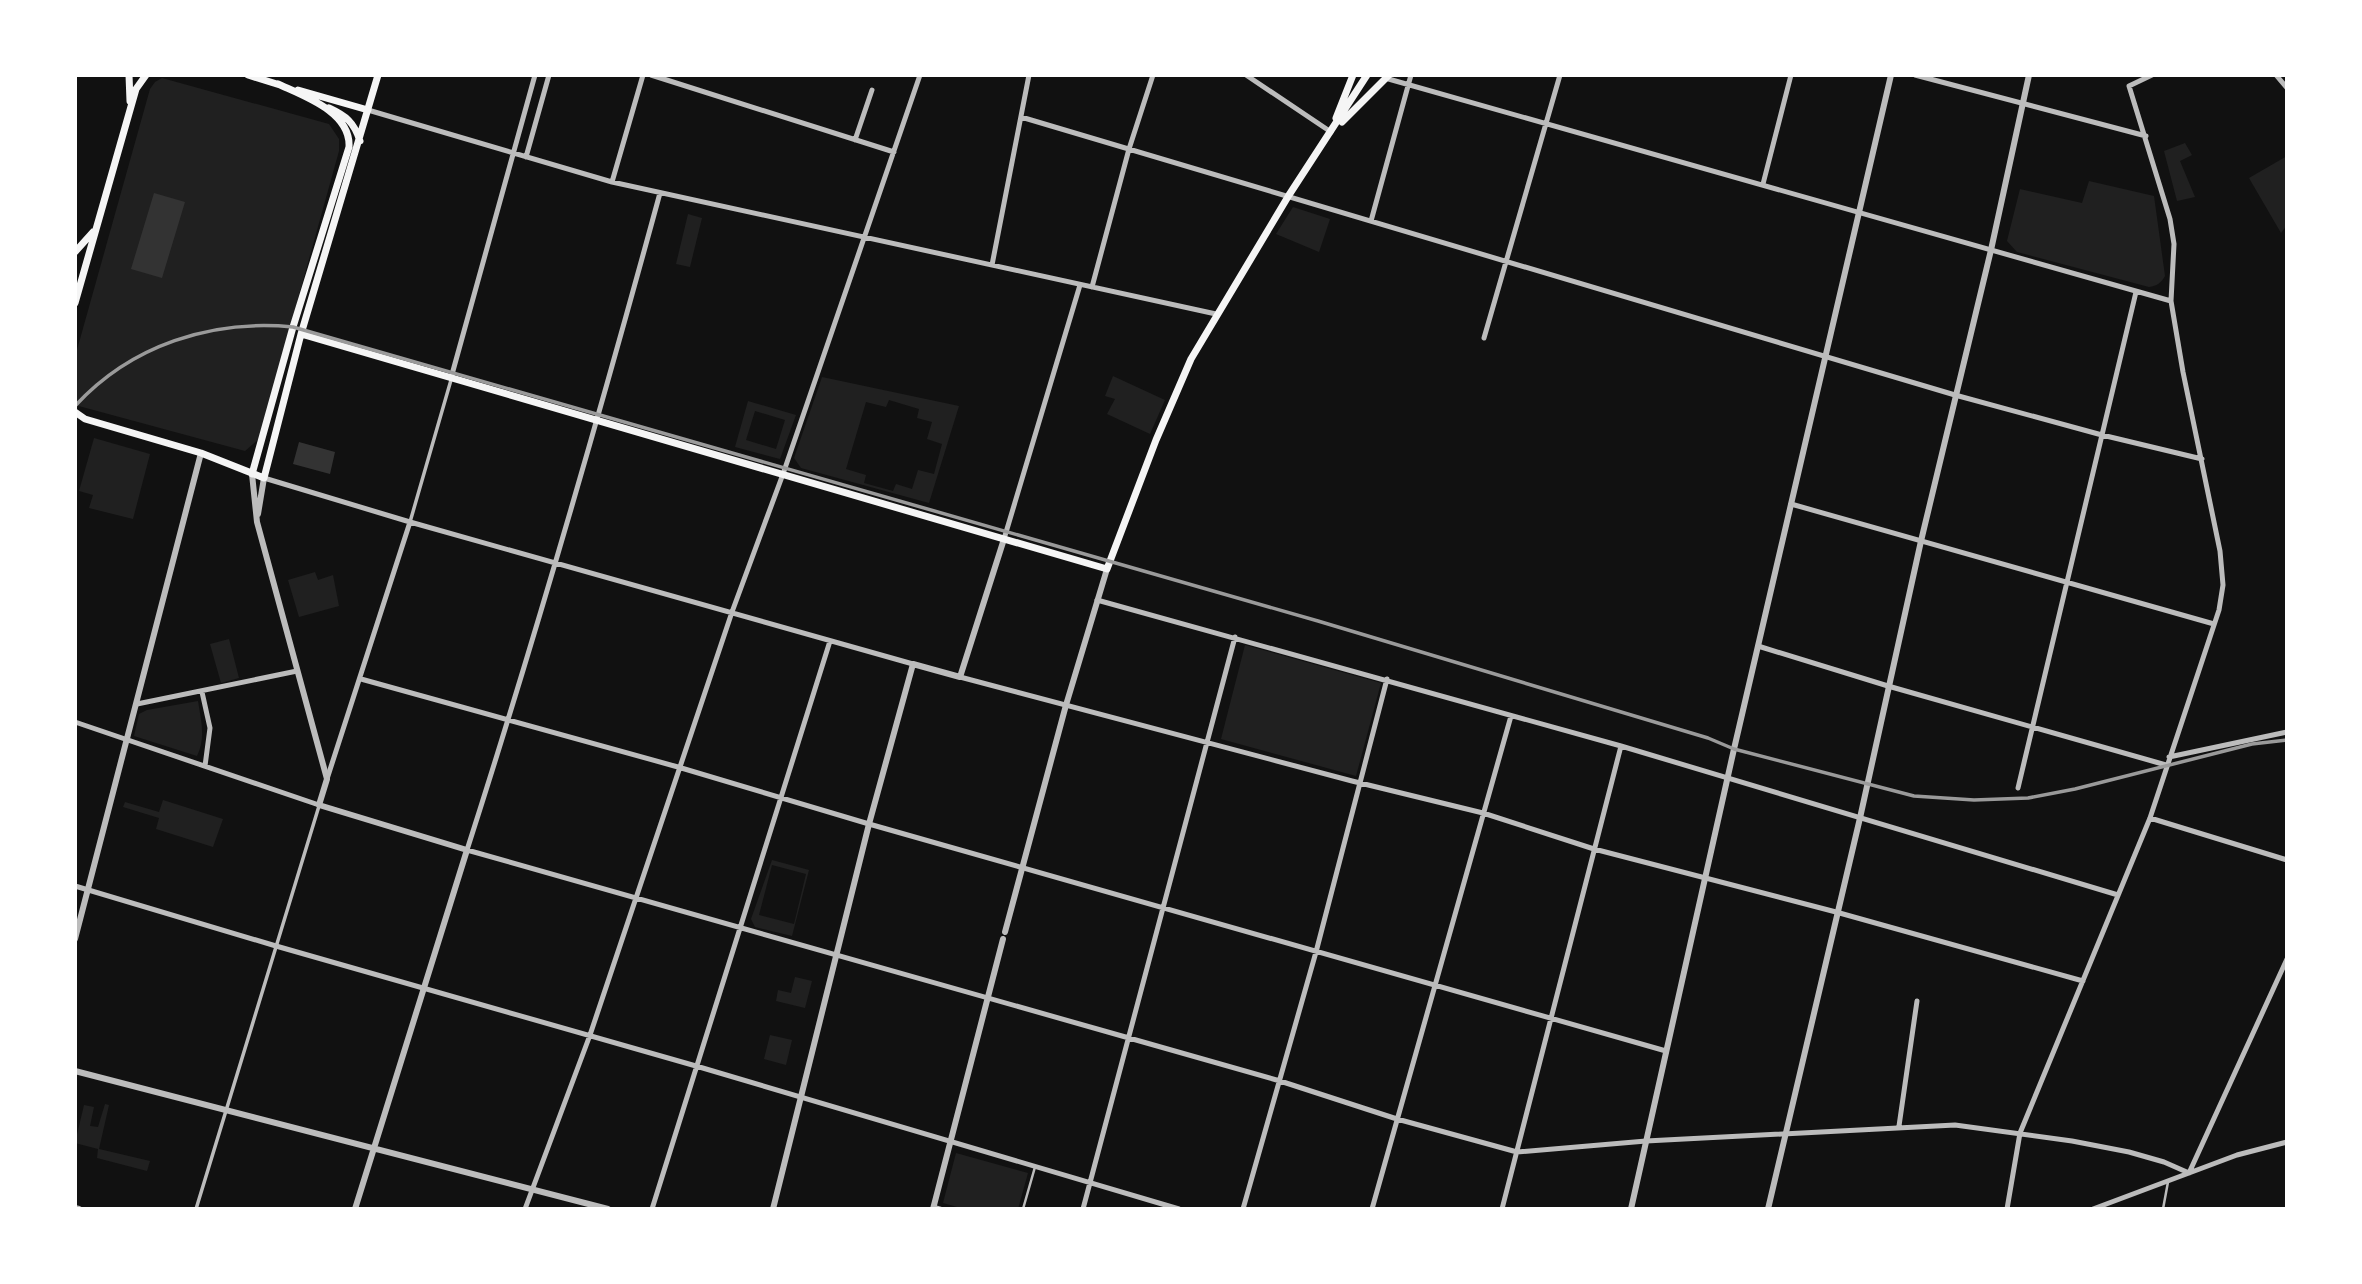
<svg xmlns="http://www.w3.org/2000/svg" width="2362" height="1284" font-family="Overpass,sans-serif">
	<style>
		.green { fill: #202020; fill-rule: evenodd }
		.water { fill: #333 }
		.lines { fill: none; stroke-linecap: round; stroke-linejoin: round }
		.service { stroke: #bcbcbc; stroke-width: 2.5 }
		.pedestrian { stroke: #bcbcbc; stroke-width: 3.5 }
		.minor { stroke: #bcbcbc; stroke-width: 5 }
		.tertiary { stroke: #bcbcbc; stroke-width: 6 }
		.secondary { stroke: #f5f5f5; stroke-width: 7 }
		.rail { stroke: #9a9a9a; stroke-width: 3.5 }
	</style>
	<rect width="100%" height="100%" fill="#111"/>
	<!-- green -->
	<path class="green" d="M162,78l167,46 10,15v12l-80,288 -14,12 -170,-46v-48l75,-268 5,-7z
		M2185,143l7,12 -12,6 15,36 -18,4 -13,-50z
		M2287,156v32l-2,1 2,4v32l-6,8 -32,-55z
		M2089,181l65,15 11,80c-4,7 -8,10 -16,11l-132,-35 -10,-11 13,-52 62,14z
		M1293,207l37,12 -11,33 -43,-18z
		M688,214l14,4 -12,49 -14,-3z
		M1113,376l52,24 -15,34 -43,-20 8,-15 -10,-3z
		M822,377l137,29 -30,97 -128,-35 -7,-10zM889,400l30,9 -2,9 15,4 -5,17 15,5 -8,30 -16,-4 -6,19 -16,-5 -3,7 -29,-8 2,-8 -20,-6 20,-67 20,5z
		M748,401l48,14 -16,44 -45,-12zM755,411l30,9 -9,29 -30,-9z
		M94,438l56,16 -17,65 -44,-11 4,-13 -14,-4z
		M315,572l3,8 15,-5 6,31 -40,11 -11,-37z
		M229,639l10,39 -18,5 -11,-39z
		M1245,645l136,38 -25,93 -135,-37z
		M198,701c3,19 8,37 -1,55l-63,-20 5,-22 8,-4z
		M163,800l60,19 -10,28 -57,-18 3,-11 -36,-11 2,-5 34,10z
		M772,860l37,10 -17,66 -37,-9 -4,-8zM772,865l34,9 -12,50 -35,-9z
		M795,977l17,4 -7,27 -29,-7 2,-11 13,3z
		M770,1035l22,5 -6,25 -22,-6z
		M105,1104l4,1 -10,44 51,12 -3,10 -50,-13 1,-9 -23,-6 9,-38 10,2 -4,19 8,1z
		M956,1153l72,20 -10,36h-54l-21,-6z"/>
	<!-- water -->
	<path class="water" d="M154,193l31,9 -23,76 -31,-9z
		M299,442l36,10 -5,22 -37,-10z"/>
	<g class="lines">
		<!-- service -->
		<path class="service" d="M934,1206l10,3
			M1023,1209l12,-42
			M2163,1209l5,-27"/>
		<!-- pedestrian -->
		<path class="pedestrian" d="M410,522l41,-142
			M196,1209l123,-403"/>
		<!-- minor -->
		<path class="minor" d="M651,75l243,77
			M1246,75l85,57
			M1915,75l231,61
			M2276,75l11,13
			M1385,78l786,223
			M368,110l244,72 604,132
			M1021,117l934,278 147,40 100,24
			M855,140l17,-50
			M526,157l23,-82
			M612,182l31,-107
			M1763,184l28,-109
			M660,193c-60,220 -123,439 -193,657l662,188 151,43 117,38 120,33 129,-11 309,-16 117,16 57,11 35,10 25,11
			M1371,221l40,-146
			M992,265l37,-190
			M1092,287l37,-138 24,-74
			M1484,338l76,-263
			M451,378l84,-303
			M264,478l146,44 503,142
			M1791,504l423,120
			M1004,539l76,-254
			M1097,600l524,146 497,149
			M1758,646l130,40 278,79
			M960,677l392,104 131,32 111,36 242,63 247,69
			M361,679l317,88 191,57 797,227
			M202,692l8,36 -5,38
			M137,704l160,-33
			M75,722l244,83
			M2169,757l118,-25
			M327,779l83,-257
			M2018,788l118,-496
			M2150,818l137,42
			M75,886l201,60 420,120 483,143
			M1899,1126l18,-125
			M2189,1173l98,-214
			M525,1209l65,-174 142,-423 51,-138 137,-399
			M652,1209l178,-568
			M1083,1209l152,-572
			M1243,1209l73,-257 71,-273
			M1372,1209l139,-493
			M1502,1209l119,-463
			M2007,1209l13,-76 130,-315 69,-208 4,-25 -3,-34 -37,-179 -12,-71 3,-57 -4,-25 -41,-133 23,-11
			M2093,1209l144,-54 50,-13"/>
		<!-- tertiary -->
		<path class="tertiary" d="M252,474l5,48 70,257 -8,26 148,45 -112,359
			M258,514l6,-36
			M1005,932l61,-227 41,-136
			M75,939l126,-486
			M75,1071l533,138
			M75,1208l4,1
			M773,1209l96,-385 44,-160 47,13 44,-138
			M933,1209l70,-270
			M1631,1209l103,-460 157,-674
			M1768,1209l92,-391 61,-277 70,-291 38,-175"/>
		<!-- secondary -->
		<path class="secondary" d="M129,75l1,26
			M248,75l32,10
			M298,90l70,20
			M329,108c17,8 25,14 31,33
			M1336,118l17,-43
			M1342,122l47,-47
			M75,252l18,-20
			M75,303l61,-214 10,-14
			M301,334l806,235 49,-129 35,-81 98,-164 78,-120
			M75,412l10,7 116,34 63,25 37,-144 77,-259
			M252,474l41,-147 56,-180c2,-35 -45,-51 -71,-63"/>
		<!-- rail -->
		<path class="rail" d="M75,406c56,-61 137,-87 218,-79l1025,294 390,117 26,11 180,47 60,4 54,-2 47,-9 177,-45 35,-4"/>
	</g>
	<!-- border -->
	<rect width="2362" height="1284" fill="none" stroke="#ffffff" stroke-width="154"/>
</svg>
